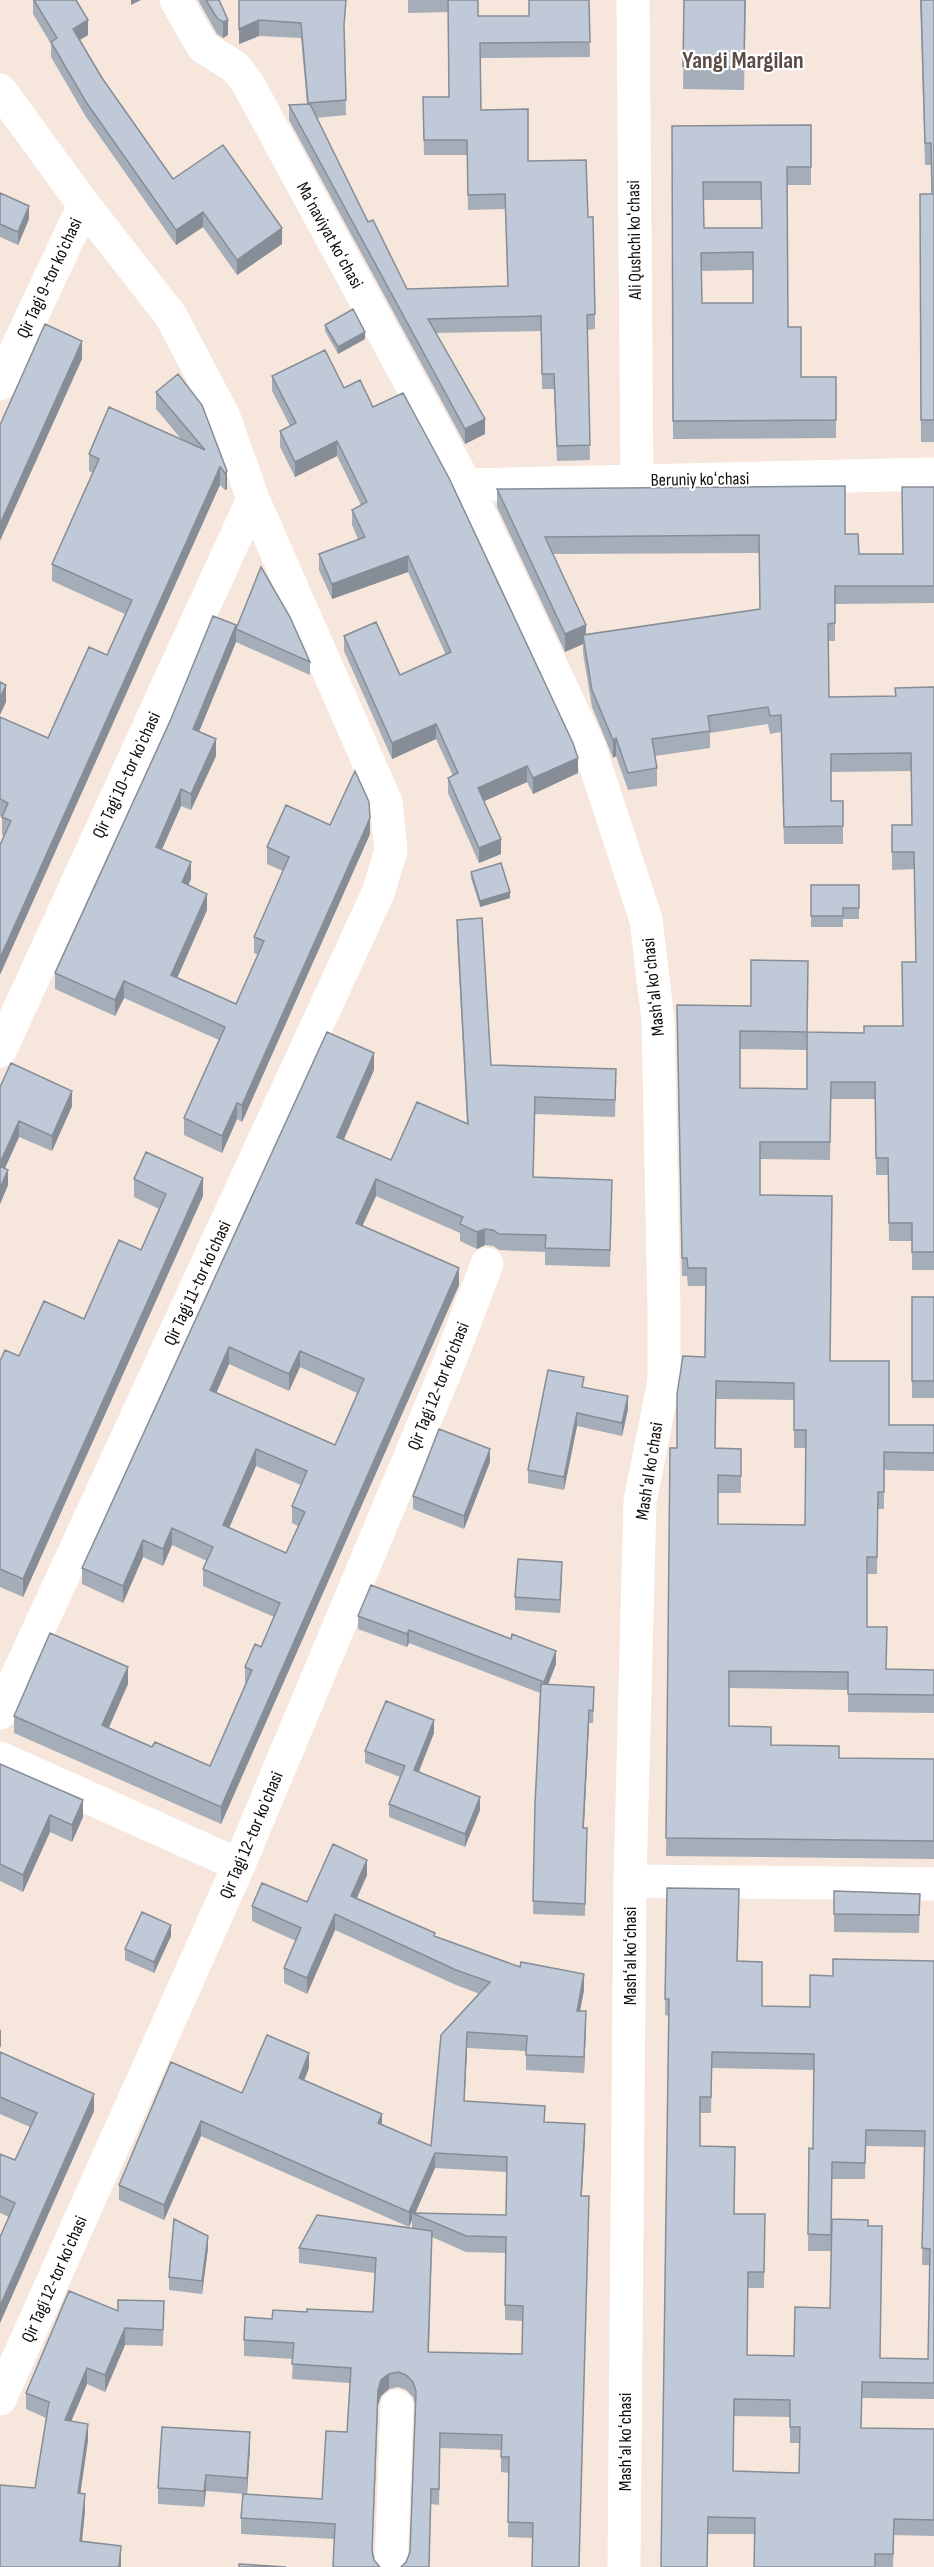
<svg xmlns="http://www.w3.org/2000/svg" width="934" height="2567" font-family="'Sofia Sans Condensed',sans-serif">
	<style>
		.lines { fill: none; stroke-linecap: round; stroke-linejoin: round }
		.minor { stroke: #fff; stroke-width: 33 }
		.wall { fill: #a5adb9; fill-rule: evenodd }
		.shaded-wall { fill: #868d96 }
		.building { fill: #c0c9d7; stroke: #868d96; stroke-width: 1.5; fill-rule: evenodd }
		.labels { text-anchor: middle; stroke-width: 4.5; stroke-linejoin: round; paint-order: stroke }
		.street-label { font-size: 18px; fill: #130e0b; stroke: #fff }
		.district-label { font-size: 24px; font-weight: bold; fill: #5b4d45; stroke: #fff }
	</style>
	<rect width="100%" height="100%" fill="#f6e6dc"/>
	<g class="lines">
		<!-- minor -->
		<path class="minor" d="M176,0l27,47 32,20 12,15 219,403 123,261 57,174 12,100 6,288v73l-24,120 -10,380 -6,686
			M633,0l4,480
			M0,90l84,115 87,111 53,101 29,82 133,303 5,49 -13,42 -378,820
			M0,384l84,-179
			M466,485l468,-11
			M0,1051l253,-552
			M0,1758l239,107
			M630,1881l304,3
			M0,2399l239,-534 210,-502 38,-99
			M391,2567l6,-161"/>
	</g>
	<!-- wall -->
	<path class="wall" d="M33,0h43l12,35 -8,5 22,38 71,101 109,65 -45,31 -34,-48 -27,18 -90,-128 -35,-60v-13l-18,-30z
		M198,0h21l9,35 -5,3 -6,-4z
		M239,0l105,36 2,79 -30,3 52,104 39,67 101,-3 -3,-77 -37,1 -1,-55h-43l-1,-58h26l-1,-85 -40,1v-13h70v16h51l60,-16 1,57 -110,1 1,52 47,51 60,56 7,97v15l-8,1 3,130 -33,1 -3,-72h-12l-1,-58 -105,2 49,101 -20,10 -176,-324v-15l18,-1 -6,-66 -42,-2 -20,8z
		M684,0h62l-2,90 -61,-1z
		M920,0h14v442h-13l-1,-248h12l-1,-29h-6z
		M811,125v60h-24l1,142 13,50h35v61l-163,1 -1,-313zM703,200h58l1,28h-58zM753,270v33h-51v-32z
		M0,193l29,26 -11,26 -18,-8z
		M325,325l40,14 -27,15 -13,-23z
		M272,376l72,12 29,19 205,366 -45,21 -6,-12 -43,19 17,53 -22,9 -31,-70v-15l5,-2 -17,-37 -44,20 -48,-108v-15l56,39 46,-20 -38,-83 -76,27 -13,-29v-16l39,-15 -6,-14v-15l9,-5 -24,-49 -42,21 -15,-30v-16l10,-5 -18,-35z
		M156,392l71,79v18l-2,1 -5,-5 -216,351 -2,-1v-18l-2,-1v-99l48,21 59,-83 18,-41 -73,-33v-17l41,-91 -4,-2v-17l93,-14 -26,-31z
		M934,487v116l-99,1v37h-7l1,56 66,-1 39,-9v583h-22v-29h-23l-1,-66h-12l-1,-76h-44l-1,61 -70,-1v36l71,166 58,64h45v46l-50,-1v39h-6l-1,65h-10v53l19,42 48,1v43l-86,-1v-22l-119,-2v38l42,19 68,13 95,1v100l-268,-3 4,-408h7l28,-91 1,-71h-18l-1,-10h-5l-5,-254 130,10 57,1 38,-7 14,-64 -2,-93 -22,1v-45h20l-1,-54 -80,1v29h12v43h-59l-3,-112 -11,2 -2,-10 -58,9v15l-55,8 2,12v18l-29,4 -12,-34 -3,2 -21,-51 -9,-54v-9l-18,8 -68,-145v-18l348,45 14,20h44zM759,553l1,56 -174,26 -33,-81zM740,1049l67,1v39l-67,-1zM716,1399l78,1v48h12l-1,77 -87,-1v-31h23v-44l-26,-1z
		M236,629l74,33v13l-74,-33 -37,90 17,24 -25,54 -10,-4 -19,43 29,30 -3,6 19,25 -30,68 59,26 22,-49 -4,-2v-16l29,-66 -16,-7v-17l63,-22 40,9 -128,288 -5,-3 -15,34 -38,-18v-17l35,-78 -95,-42 -9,18 -60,-27v-16z
		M471,872l39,26 -30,9 -9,-29z
		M811,885h48v34h-16v8h-32z
		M457,920l34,145 125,21 -1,31 -80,-3 -2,63 79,20 -2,70 -65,-2v-13l-46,-2 -6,-4 -8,-1 -8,4 -17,-8v-8l-84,-37 -14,30 97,59 -238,539 -207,-91v-17l114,-32 -19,44 43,19 58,19 35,-82v-17l16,-20 13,-30 -71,-31v-17l4,-8 -35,-16 -9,21 -20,-9 -20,46 -41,-19v-16l292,-498 -30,70 47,20 76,-36 -10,-187zM229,1364l60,27 11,-24 57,26 -22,52 -119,-52zM256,1466l45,19 -9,21v17l6,3 -12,27 -57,-25z
		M0,1087l72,19 -20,45 -33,-14 -14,31 3,17 -8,19z
		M134,1179l69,17 -180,401 -23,-10v-226l19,-5 65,-37 57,-69 18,-41 -25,-12z
		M912,1297h22v101h-22z
		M584,1387l44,22 -6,27 -45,-10 -13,64 -36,-7v-13z
		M490,1462l-26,67 -51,-20v-13z
		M562,1575l-2,38 -45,-3v-13z
		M358,1616l198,48 -8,20 46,15 -1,24h-4l-5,105h3l-2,88 -52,-2 2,-110 5,-111 -131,-50 -2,4 -49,-18z
		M434,1733l-15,39 61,38 -15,37 -76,-30v-13l11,-27 -35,-14v-12z
		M0,1764l83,53 -11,25 -22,-10 -27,60 -23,-11z
		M367,1875l-10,23 78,38 149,54 -4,21 6,15 -2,47 -58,-3v-19l-59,-3 -3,53 81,21 40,17 -52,399 -25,-1 1,-64 -8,-1v-22l-61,-2 -1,57 -8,-1 -25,58 4,-10 5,-147 -2,-8 -7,-7 -8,-3 -9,2 -8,7 -46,143 -94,-5v-16l4,-24 -39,-3 -2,16 -46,-3v-16l92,-41 -3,47 75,5 25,-67 3,-49 -58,-4 1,-20 -49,-3v-16l28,-21 35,-7h66l2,-39 -76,-10v-15l113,-20v-8l-3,7 -208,-91 -37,84 -45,-20v-15l52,-123 71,31 67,-25 -5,12 78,44 49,22 49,-152 -24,-9 -121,-55 -28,64 -23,-11v-15l12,-27 -44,-20v-15l55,-4zM435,2168l72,4 -1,43 -91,-2zM432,2237l34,15 39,1v67l18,1 -1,33 -93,-2z
		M667,1888l72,17 -2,56 25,45 48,1 23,-31 101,-15v438l-72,-1 -1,30 73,1v107l-40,-1 -1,32h-139l1,-33h-47l-39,-518 -4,-1zM712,2068l102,2 -1,79 -4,-1 -1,103h23l-1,57 -36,48 -47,-1 1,-67h16l1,-74h-31l-34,-68v-33h11zM866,2146l58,1 -2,118h8l-2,94 -48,-1 -12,-132 -36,-7v-40h33zM734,2416l56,1v26h9v30l-66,-2z
		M834,1891l86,3 -1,39 -85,-1z
		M171,1936l-17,37 -29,-13v-11z
		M0,2052l94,59 -94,212v-86l9,-20 -9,-4v-59l15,6 15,-33 -30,-13z
		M208,2248l-6,46 -33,-4v-13z
		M164,2301l-1,45 -38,-1 -20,47 -18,-8 -16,37 17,19 -8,54 5,17 -3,31 39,21 -121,4 35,-79 11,-70 -20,-9v-16l92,-82z"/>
	<!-- shaded-wall -->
	<path class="shaded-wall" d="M131,0h10l-10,5z
		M88,20v15l-15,9v-15z
		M228,20v15l-5,3v-16z
		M259,20v16l-20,8v-15z
		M29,206v13l-11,26v-13z
		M203,212v15l-27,18v-15z
		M282,228v16l-45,31v-15z
		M365,332v7l-27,15v-7z
		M82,341v18l-82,182v-17z
		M485,419v15l-20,10v-15z
		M337,441v15l-42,21v-15z
		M220,467v18l-220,490v-17z
		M227,471v18l-2,1v-17z
		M408,556v16l-76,27v-15z
		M236,625v17l-43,104v-17z
		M586,625v18l-3,-8v9l-18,8v-18z
		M6,685v17l-6,13v-17z
		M436,724v15l-44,20v-16z
		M616,738v18l-3,2v-18z
		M216,739v17l-25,54v-16z
		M578,758v15l-45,21v-16z
		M527,766v16l-49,22v-16z
		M181,789v17l-25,57v-16z
		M370,818v16l-128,288v-17z
		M501,839v15l-22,9v-15z
		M191,862v17l-9,20v-17z
		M510,892v6l-30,9v-6z
		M207,894v16l-36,82v-17z
		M124,981v17l-9,18v-16z
		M374,1053v17l-37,84v-17z
		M72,1091v15l-20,45v-15z
		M237,1103v16l-15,34v-17z
		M19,1121v16l-19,42v-16z
		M8,1170v15l-8,19v-16z
		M203,1178v18l-180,401v-18z
		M376,1179v17l-20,44v-17z
		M485,1229v16l-8,4v-17z
		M459,1268v17l-238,539v-17z
		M229,1347v17l-19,43v-17z
		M300,1351v16l-11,24v-17z
		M628,1396v13l-6,27v-13z
		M577,1413v13l-13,64v-13z
		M256,1449v17l-33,76v-17z
		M490,1449v13l-26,67v-13z
		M172,1528v17l-9,21v-17z
		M143,1540v17l-20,46v-17z
		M562,1562v13l-2,38v-13z
		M409,1630v13l-2,4v-13z
		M556,1651v13l-12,31v-13z
		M128,1667v17l-26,58v-17z
		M589,1710v13l-6,118v-13z
		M434,1720v13l-20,50v-13z
		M480,1797v13l-15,37v-13z
		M83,1800v17l-11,25v-17z
		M50,1815v17l-27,60v-17z
		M367,1860v15l-16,36v-15z
		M335,1914v16l-28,64v-16z
		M171,1925v11l-17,37v-11z
		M584,1974v16l-7,36v-15z
		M586,2011v15l-2,47v-16z
		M1,2029v17l-1,2v-17z
		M467,2032v16l-3,68v-15z
		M309,2053v15l-10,25v-15z
		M94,2094v17l-94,212v-17z
		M382,2114v15l-4,-6z
		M201,2121v15l-37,84v-15z
		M585,2124v15l-4,72v-15z
		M435,2153v15l-20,46 -3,-1v7l-3,7v-15z
		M208,2236v12l-6,46v-13z
		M125,2328v17l-20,47v-17z
		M87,2368v16l-22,52v-16z
		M389,2374v15l-8,7 -3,9 -6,161 6,-176 3,-10z
		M88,2424v16l-10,70v-17z
		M250,2432v15l-3,47v-16z
		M206,2475v16l-2,16v-16z
		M85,2494v17l-5,47v-17z
		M121,2546v21h-2z"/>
	<!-- building -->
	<path class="building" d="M34,0h42l12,20 -15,9 29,49 71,101 50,-34 59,83 -45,32 -34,-48 -27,18 -90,-128 -35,-60 6,-4z
		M206,0h13l9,20 -5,2 -6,-4z
		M239,0h107l-2,25 2,75 -38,3 -7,-80 -42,-3 -20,9z
		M448,0h30v16h51v-16h60l1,42 -110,1 1,67 47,-1v52l58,-1 2,57h5l2,97 -8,1 3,130 -33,1 -3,-72h-12l-1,-58 -113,3 57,100 -20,10 -176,-324 21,-1 58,118 5,-2 34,69 101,-3 -3,-92 -37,1 -1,-55h-43l-1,-43h26z
		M684,0h61l-1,67 -61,-1z
		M921,0h13v420h-13l-1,-226h12l-1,-51h-6z
		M811,125v42h-24l1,160h13v50h35v43l-163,1 -1,-295zM703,182h58l1,46h-58zM753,252v51h-51l-1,-50z
		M0,193l29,13 -11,26 -18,-8z
		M353,309l12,23 -27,15 -13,-22z
		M45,324l37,17 -82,183v-99z
		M325,350l19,38 16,-8 13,27 30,-14 46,85 124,265 5,15 -45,20 -6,-12 -49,22 23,51 -22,9 -31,-70 10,-5 -22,-49 -44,19 -48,-107 32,-14 24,53 51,-23 -43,-96 -76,28 -13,-30 46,-17 -13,-27 15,-8 -30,-61 -42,21 -15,-31 16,-8 -24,-47z
		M178,374l24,31 25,66 -2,2 -5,-6 -220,491v-113l11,-24 -9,-4 6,-14 -8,-4v-82l48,21 41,-91 18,8 25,-55 -80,-36 47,-105 -10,-5 20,-47 96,43 -49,-58z
		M845,486v48h13l1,20h44l-1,-67h32v99h-99v37l-7,1 1,73 67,-1 -1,-8 39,-1v565h-22v-29h-23l-1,-65h-12l-1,-76h-44l-1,60h-70v53l72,1 -2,165h59v64h45v28l-50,-1v40h-6l-1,65h-10v70h20l-1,42 48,1v25l-86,-1v-22l-119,-1v55l42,1v18l68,1v12l95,1v82l-268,-3 4,-390h7v-54l6,-38 22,1 1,-89h-18l-1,-10h-5l-5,-253 74,1v-46l57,1 -1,71 57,1v-7h39l-1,-64h14l-2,-110h-22v-27h20l-1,-72 -80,1v47h12v25l-59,1 -3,-112 -11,1 -2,-9 -60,9 2,15 -58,8 5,29 -29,5 -12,-35 -3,2 -21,-50 -9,-55 177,-26 -1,-74 -214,2 41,88 -21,9 -68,-145zM740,1031l67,1v57l-67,-1zM716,1381l78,2v47h12l-1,95 -87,-1v-49l23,1v-27l-26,-1z
		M261,567l29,50 20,45 -74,-33z
		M213,616l23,9 -43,104 23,10 -25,55 -10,-5 -25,58 35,15 -9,20 25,12 -36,81 65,29 28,-63 -10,-4 35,-80 -22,-10 19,-42 44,20 25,-54 14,31 1,16 -128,287 -5,-2 -15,33 -38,-18 41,-91 -101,-46 -9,19 -60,-27 116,-254z
		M0,682l6,3 -6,13z
		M501,863l9,29 -30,9 -9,-29z
		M811,885h48v23h-16v8h-32z
		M482,918l9,147 125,4 -1,31 -80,-3 -2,80 79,3 -2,70 -65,-2 1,-13 -47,-1 -6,-4 -8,-1 -8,3 -17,-8 3,-7 -87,-38 -20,44 103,45 -238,539 -207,-91 36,-83 78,34 -26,58 50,22 3,-5 55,24 42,-96 -7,-3 10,-23 6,3 19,-44 -77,-34 10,-22 -41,-19 -9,21 -20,-9 -20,46 -41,-18 245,-536 47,21 -37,84 54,23 26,-58 51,22 -11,-204zM229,1347l60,27 11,-23 64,28 -29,66 -125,-55zM256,1449l51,22 -15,35 13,6 -19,41 -63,-28z
		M11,1063l61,28 -20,45 -33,-15 -19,42v-76z
		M146,1152l57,26 -180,401 -23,-10v-208l5,-11 14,6 25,-55 40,18 35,-79 22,10 25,-56 -32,-15z
		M0,1166l8,4 -8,18z
		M912,1297h22v84h-22z
		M548,1370l36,7 -2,10 46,9 -6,27 -45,-10 -13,64 -36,-7z
		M439,1429l51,20 -26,67 -51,-20z
		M518,1559l44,3 -2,38 -45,-3z
		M371,1585l140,54 1,-5 44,17 -12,31 -135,-52 -2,4 -49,-18z
		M541,1684l53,3 -1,24 -4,-1 -6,118h4l-2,76 -52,-3 2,-97z
		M386,1701l48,19 -20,50 66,27 -15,37 -76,-30 16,-38 -40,-15z
		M0,1764l83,36 -11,25 -22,-10 -27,60 -23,-11z
		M333,1844l34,16 -16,36 84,37 -1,3 86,31 1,-5 63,12 -7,37h9l-2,46 -58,-2 1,-19 -60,-4 -3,69 81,5 -1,16 41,2 -4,72h8l-10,371h-47l1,-44 -25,-1 1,-65h-8l1,-22 -62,-2 -1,56h-8l-2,78h-28l5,-5 4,-10 6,-161 -3,-9 -7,-7 -8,-3 -9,2 -8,6 -3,10 -6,161 2,9 6,7h-47l2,-43 -94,-6 2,-24 79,5 4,-68 21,1 4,-64 -59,-4 2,-21 -50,-3 1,-23 27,2 1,-9 34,2v-3l66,3 3,-54 -77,-10 18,-33 115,16 -4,121 94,2 1,-48 -18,-1 1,-68 -40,-1 -54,-23 94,2 1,-58 -72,-4 -26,59 -208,-91 -37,84 -45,-20 52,-123 71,31 25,-58 42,18 -10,25 83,36 -4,9 53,23 10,-111 49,-53 -34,-12 -121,-56 -28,64 -23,-10 17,-40 -49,-22 10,-23 45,19z
		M667,1888l72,1 -2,72 25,1v44l48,1v-32l23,1v-17l101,2v422l-72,-1 -1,46 73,1v91l-40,-1 -1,35h-18v13h-121l1,-49 -47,-1 -1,50h-46l8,-568h-4zM712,2052l102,2 -1,95 -4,-1 -1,86 23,1 1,-73 33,1 1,-33 59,1 -3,117 8,1 -2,110 -48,-1 2,-132h-14v-6l-36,-1 -2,89 -35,-1 -1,49 -47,-1 1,-83h16l1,-58h-31l1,-67 -35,-1v-49h11zM734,2399l56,1v27h10l-1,46 -66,-2z
		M834,1891l86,3 -1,21 -85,-1z
		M142,1912l29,13 -17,37 -29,-13z
		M0,2052l94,42 -94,212v-69l15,-34 -15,-7v-42l15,6 22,-47 -37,-16z
		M174,2219l34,17 -6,45 -33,-4z
		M69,2291l49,20v-11l46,1 -1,29 -38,-2 -20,47 -18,-7 -22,52 23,4 -10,69 7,1 -5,47 41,5 -2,21h-119v-82l35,3 14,-86 -23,-9z
		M162,2427l88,5 -3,46 -41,-3 -2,16 -46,-3z
		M239,2564l47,3h-47z"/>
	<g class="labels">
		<!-- street labels -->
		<g class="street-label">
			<text transform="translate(330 235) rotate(61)" y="6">Maʻnaviyat koʻchasi</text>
			<text transform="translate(634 240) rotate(-91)" y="6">Ali Qushchi koʻchasi</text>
			<text transform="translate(49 278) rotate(-65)" y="6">Qir Tagi 9-tor koʼchasi</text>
			<text transform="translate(700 479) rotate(-1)" y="6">Beruniy koʻchasi</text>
			<text transform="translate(126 775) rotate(-65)" y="6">Qir Tagi 10-tor koʼchasi</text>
			<text transform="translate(653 987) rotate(-96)" y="6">Mashʻal koʻchasi</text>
			<text transform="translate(197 1283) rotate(-65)" y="6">Qir Tagi 11-tor koʼchasi</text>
			<text transform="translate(438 1386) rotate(-68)" y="6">Qir Tagi 12-tor koʼchasi</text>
			<text transform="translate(649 1471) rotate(-81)" y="6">Mashʻal koʻchasi</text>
			<text transform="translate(251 1835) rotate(-67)" y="6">Qir Tagi 12-tor koʼchasi</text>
			<text transform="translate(630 1956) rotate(-90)" y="6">Mashʻal koʻchasi</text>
			<text transform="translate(54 2279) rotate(-66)" y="6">Qir Tagi 12-tor koʼchasi</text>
			<text transform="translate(625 2442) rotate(-90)" y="6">Mashʻal koʻchasi</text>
		</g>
		<!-- district labels -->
		<g class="district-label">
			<text x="743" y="68">Yangi Margilan</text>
		</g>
	</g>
</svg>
